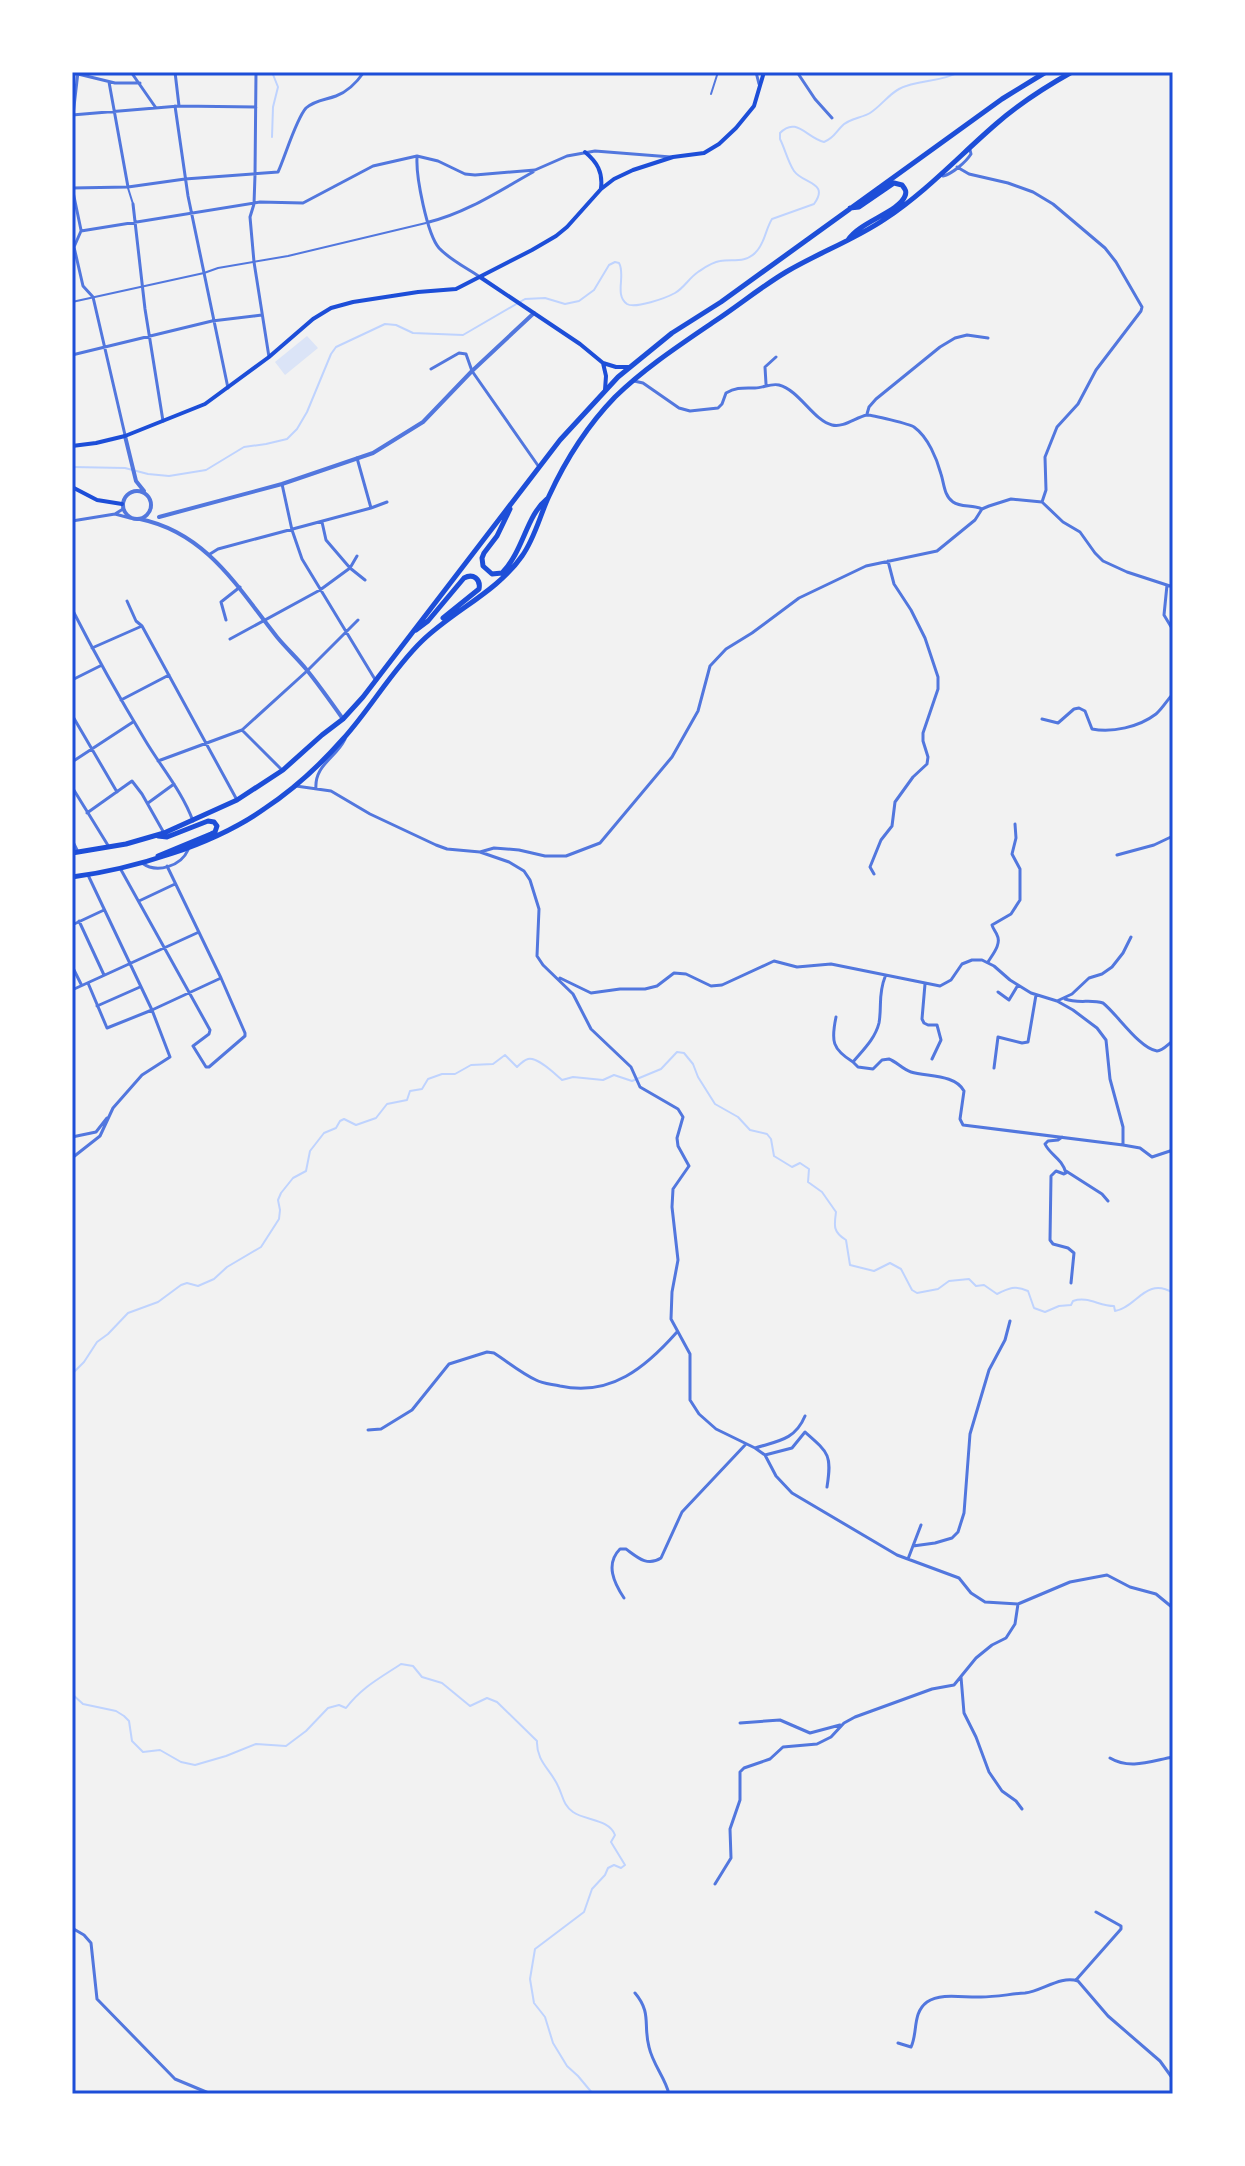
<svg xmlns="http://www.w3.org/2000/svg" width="1245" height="2166" font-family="Poppins,sans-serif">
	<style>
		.green { fill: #dbe4f7 }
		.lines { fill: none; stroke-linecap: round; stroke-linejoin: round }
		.stream { stroke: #bfd3fe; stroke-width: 2 }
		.pedestrian { stroke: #5277de; stroke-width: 2 }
		.minor { stroke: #5277de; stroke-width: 3 }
		.tertiary { stroke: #5277de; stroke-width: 4 }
		.secondary { stroke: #1d4ed8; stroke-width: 4 }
		.trunk { stroke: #1d4ed8; stroke-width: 5 }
		.neatline { fill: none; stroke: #1d4ed8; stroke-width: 3 }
	</style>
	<rect width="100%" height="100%" fill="#f2f2f2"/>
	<!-- green -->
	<path class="green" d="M307,336l11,12 -33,27 -10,-13z"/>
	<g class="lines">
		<!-- stream -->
		<path class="stream" d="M272,137l1,-30 5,-20 -6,-15
			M72,467l53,1 23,6 21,2 37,-6 38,-23 22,-3 21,-5 10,-10 10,-17 24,-58 5,-7 49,-23 11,1 17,8 50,2 62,-36 20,-1 20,6 14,-3 15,-11 15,-25 6,-3 4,1c7,12 -5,32 8,41 8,5 39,-6 48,-11 9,-5 14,-15 23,-21 6,-4 14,-10 22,-11 13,-2 25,2 35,-8 10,-9 10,-23 17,-34l42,-15c16,-22 -11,-20 -20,-33 -6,-9 -9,-22 -14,-32v-6c16,-17 27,5 44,9 10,-4 11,-9 18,-16 7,-8 20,-8 28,-13 11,-7 18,-18 29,-24 19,-10 41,-6 60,-17
			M72,1374l12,-12 13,-20 11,-8 20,-21 30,-11 23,-17 6,-2 11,3 16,-7 13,-12 34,-20 18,-28 1,-9 -2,-10 3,-7 12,-15 13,-7 4,-20 14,-18 12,-5 4,-7 4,-2 12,6 20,-7 11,-14 20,-4 3,-9 12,-2 6,-10 14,-5h13l16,-9 22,-1 12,-9 12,12c3,-3 7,-7 11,-8 10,-2 27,15 34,21l11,-3 30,3 11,-5 18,6 29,-12 16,-17 7,1 9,11 5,13 17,27 23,13 12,13 17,4 4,5 3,17 18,11 8,-4 9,6 -1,13 14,10 14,20c-2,14 -3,20 10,28l4,25 24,6 16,-8 11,6 11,21 5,3 21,-4 11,-8 20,-2 7,7 8,-1 13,9c12,-6 18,-9 31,-3l6,17 11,4 14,-6 12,-1 2,-4c15,-5 26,5 41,5l1,5c21,-3 31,-35 58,-18
			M72,1694l11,10 33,7 8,5 5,5 3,20 11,11 17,-2 21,12 14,3 31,-9 30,-12 30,2 20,-15 22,-23 11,-3 7,3c16,-21 34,-30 55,-44l12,2 9,11 20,6 28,23 17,-8 10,4 40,39c-1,20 14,29 21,45 5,10 5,19 15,26 13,9 36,7 42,23l-4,7 14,23 -4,3 -7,-3 -6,3 -3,7 -13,14 -8,23 -49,37 -5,30 4,24 11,14 8,26 14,23 11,10 15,18"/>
		<!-- pedestrian -->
		<path class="pedestrian" d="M711,94l7,-22
			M128,188l5,16
			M72,302l132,-29 14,-5 70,-12 138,-33"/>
		<!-- minor -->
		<path class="minor" d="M131,72l25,36
			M175,72l4,34
			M256,72l-1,103 -1,29 -4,13 4,45 15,95
			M756,72l3,12
			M797,72l18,27 17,19
			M78,74l37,9h25
			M109,82l19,105
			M175,106l13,90 40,192
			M72,115l107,-9 77,1
			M73,115l5,-43
			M417,158c-1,19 10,76 22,90 11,12 28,20 41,29
			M957,167l12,7 39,9 25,9 20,12 52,44 11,14 26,45 -1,4 -45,59 -18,34 -21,23 -12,30 1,33 -4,12
			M943,176c9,-2 23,-14 28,-22l-1,-4
			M72,187l9,43
			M72,188l56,-1 57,-8 93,-7c7,-15 18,-53 28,-64 9,-8 19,-8 30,-12 11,-4 21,-14 28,-24
			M133,204l12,105 18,112
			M429,222c37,-9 70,-31 104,-50
			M74,247l7,-16 179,-29 43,1 70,-37 44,-10 21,5 27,13 10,1 60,-5 32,-14 28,-5 76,6
			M74,247l9,39 10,11 32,138
			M72,355l140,-34 50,-6
			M431,369l28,-16 7,1 6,17 67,96
			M634,381l9,2 36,25 11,3 28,-3 4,-4 4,-11c10,-6 17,-5 29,-5 8,0 16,-5 24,-3 20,5 35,36 53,40 12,3 24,-8 35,-10 5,0 43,9 47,12 14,10 23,32 27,47 3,9 3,22 12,28 8,6 20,2 29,7
			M766,384l-1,-17 11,-10
			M867,414l2,-7 7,-8 64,-52 15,-9 12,-3 21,3
			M357,458l14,50
			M282,484l10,46 10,29 74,122
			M115,514l15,4
			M72,521l43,-7 8,-5
			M322,522l4,18 24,28 15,12
			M210,554l8,-5 153,-41 16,-6
			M1167,585l-3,30 9,15
			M127,601l9,20 6,5
			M72,609c23,45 47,88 73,131 16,27 37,51 48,81
			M226,620l-5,-18 19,-15
			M230,639l90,-49 30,-22 7,-12
			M92,648l50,-22 95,174
			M72,680l28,-14
			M121,700l48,-25
			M72,715l45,77
			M1042,719l16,4 16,-14 5,-1 6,3 7,18c20,4 47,-2 64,-15 7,-6 11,-14 17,-20
			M242,730l40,40
			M158,761l84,-31 65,-59 51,-51
			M72,762l61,-40
			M296,786l35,5 39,23 66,31 11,4 33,3 29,10 15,9 6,9 9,29 -2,47 6,9 30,29 18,35 40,38 9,20 38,22 5,8 -6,21 1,8 11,20 -16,23 -1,18 6,53 -6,32 -1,27 19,35v46l9,14 17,15 39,19 10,7 11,21 16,17 105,62 62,23 12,15 14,9 33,2 52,-22 37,-7 23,12 26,7 17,14
			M72,787l37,60
			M316,789c-2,-24 20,-31 29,-50
			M148,803l26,-19
			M87,813l45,-32 10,13 22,39
			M72,840l6,12
			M480,852l14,-4 25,2 26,6h21l34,-13 72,-86 26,-46 12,-45 16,-17 26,-16 47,-35 67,-32 71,-15 38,-31 7,-11 7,-3 22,-7 31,3 21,20 17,10 15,21 8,8 24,11 46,15
			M1117,855l37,-10 19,-9
			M142,863c15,11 39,3 46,-13
			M120,868l90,162 -1,4 -16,12 13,21h3l36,-31v-3l-24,-55 -54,-112
			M874,874l-4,-7 11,-27 11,-14 3,-24 18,-25 14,-13 1,-7 -5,-16v-8l15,-44v-12l-13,-39 -14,-28 -17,-26 -6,-23
			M139,901l36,-17
			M79,921l25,54
			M72,925l32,-15
			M988,962c4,-7 14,-18 9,-27 -1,-3 -4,-6 -5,-10l19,-11 9,-14v-31l-8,-15 4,-16 -1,-14
			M72,966l9,18
			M885,977c-7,17 -3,29 -6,46 -4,16 -16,27 -26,39l5,5 15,2 9,-9 7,-1c8,3 13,10 22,13 16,5 44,2 53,19l-4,28 3,6 160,20 17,3 12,9 21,-7
			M560,978l31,15 29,-4h25l12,-3 17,-13 12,1 25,12 11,-1 52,-24 23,6 34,-3 109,22 11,-6 11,-16 10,-4h10l12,6 16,14 21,13 26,8 16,9 24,18 9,12 4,39 13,48v18
			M88,983l19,45 45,-18 69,-32
			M925,984l-3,35 2,4 4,2h9l4,15 -9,19
			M72,990l127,-58
			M998,992l11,8 9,-15
			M1065,999c13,5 26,0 38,4 14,11 37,46 54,48 6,0 11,-7 16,-10
			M1057,1001l15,-7 17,-16 13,-4 10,-7 11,-14 8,-16
			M97,1006l43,-19
			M836,1017c-5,24 -4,32 17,45
			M994,1068l4,-31 24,6 6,-1 8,-47
			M72,1137l24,-5 11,-14
			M1062,1137l-4,3 -10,1 -3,3c5,11 17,14 21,29l-2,1 -8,-3 -5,5 -1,64 3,4 15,4 6,5 -3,30
			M72,1158l28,-22 13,-28 29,-33 28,-18 -18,-47 -64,-135
			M1066,1171l36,23 6,7
			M368,1430l13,-1 31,-19 37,-46 38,-12 7,1c14,9 27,20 42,27 7,4 16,4 24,6 51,11 86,-19 117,-54
			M755,1448c23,-7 40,-8 50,-32
			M765,1455l27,-7 13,-16c24,21 27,23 22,55
			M913,1546l22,-3 17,-5 6,-6 6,-19 6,-79 19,-64 16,-30 5,-19
			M908,1559l13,-34
			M624,1598c-10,-15 -19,-34 -4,-49h6c11,8 21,18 35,9l21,-46 64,-68
			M961,1677l3,36 12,24 13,35 13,19 14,10 6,8
			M740,1723l40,-3 30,13 30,-8
			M1110,1758c20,12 41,3 63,-1
			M715,1884l16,-26 -1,-29 10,-29v-28l4,-4 26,-9 13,-12 34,-3 14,-7 13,-14 11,-6 77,-28 22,-4 22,-27 16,-13 14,-7 9,-14 3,-20
			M72,1928l12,7 7,8 6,56 78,80 36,15
			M1076,1980l45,-51v-3l-25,-14
			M635,1993c17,20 8,32 14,54 4,18 16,30 20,47
			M898,2043l13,4c7,-14 1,-34 16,-45 14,-10 38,-4 54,-5 15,0 29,-3 44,-4 17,-2 36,-18 53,-12l30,35 52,45 13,18"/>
		<!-- tertiary -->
		<path class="tertiary" d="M125,436l11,45 8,10
			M123 505a14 14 0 1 1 28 0a14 14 0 1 1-28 0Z
			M159,517l123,-33 91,-31 50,-31 49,-51 62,-58
			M140,519c67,14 98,69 137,118 9,11 20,21 29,32 13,16 25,33 37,50"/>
		<!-- secondary -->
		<path class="secondary" d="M585,152c12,10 18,20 16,36
			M480,277l100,67 23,19 13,4h13
			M603,363l3,13 -1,14
			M72,446l24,-3 29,-7 80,-32 64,-47 44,-38 18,-11 22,-6 65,-10 38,-3 76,-39 24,-14 11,-9 34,-38 13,-10 19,-9 40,-13 31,-4 15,-9 17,-16 18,-22 10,-34
			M72,487l25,13 25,4"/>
		<!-- trunk -->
		<path class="trunk" d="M848,240c11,-18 51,-28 57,-44 2,-5 0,-7 -3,-11l-8,-2 -35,24 -9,1
			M510,509l-13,27 -13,17 -2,5 1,8 9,8 10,-1c22,-23 24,-57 45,-74
			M416,630l12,-9 36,-43c9,-5 17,1 15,11l-36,29
			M72,853l54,-9 38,-11 73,-33 46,-30 39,-35 21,-16 20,-22 197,-257 58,-63 54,-44 49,-31 281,-203 44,-27
			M158,856l53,-22 4,-2 2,-6 -3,-4 -6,-1 -41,16 -9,-1
			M72,877c61,-8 141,-32 192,-68 29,-19 56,-44 79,-70 28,-31 49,-69 79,-98 32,-31 75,-49 100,-85 13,-18 18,-41 27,-60 17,-37 38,-70 66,-99 31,-30 65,-52 100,-76 24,-16 46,-34 71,-49 32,-19 68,-32 99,-53 41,-27 74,-63 111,-95 23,-20 49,-37 76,-52"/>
	</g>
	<!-- border -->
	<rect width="1245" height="2166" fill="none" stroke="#ffffff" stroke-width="148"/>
	<rect x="74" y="74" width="1097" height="2018" class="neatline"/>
</svg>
